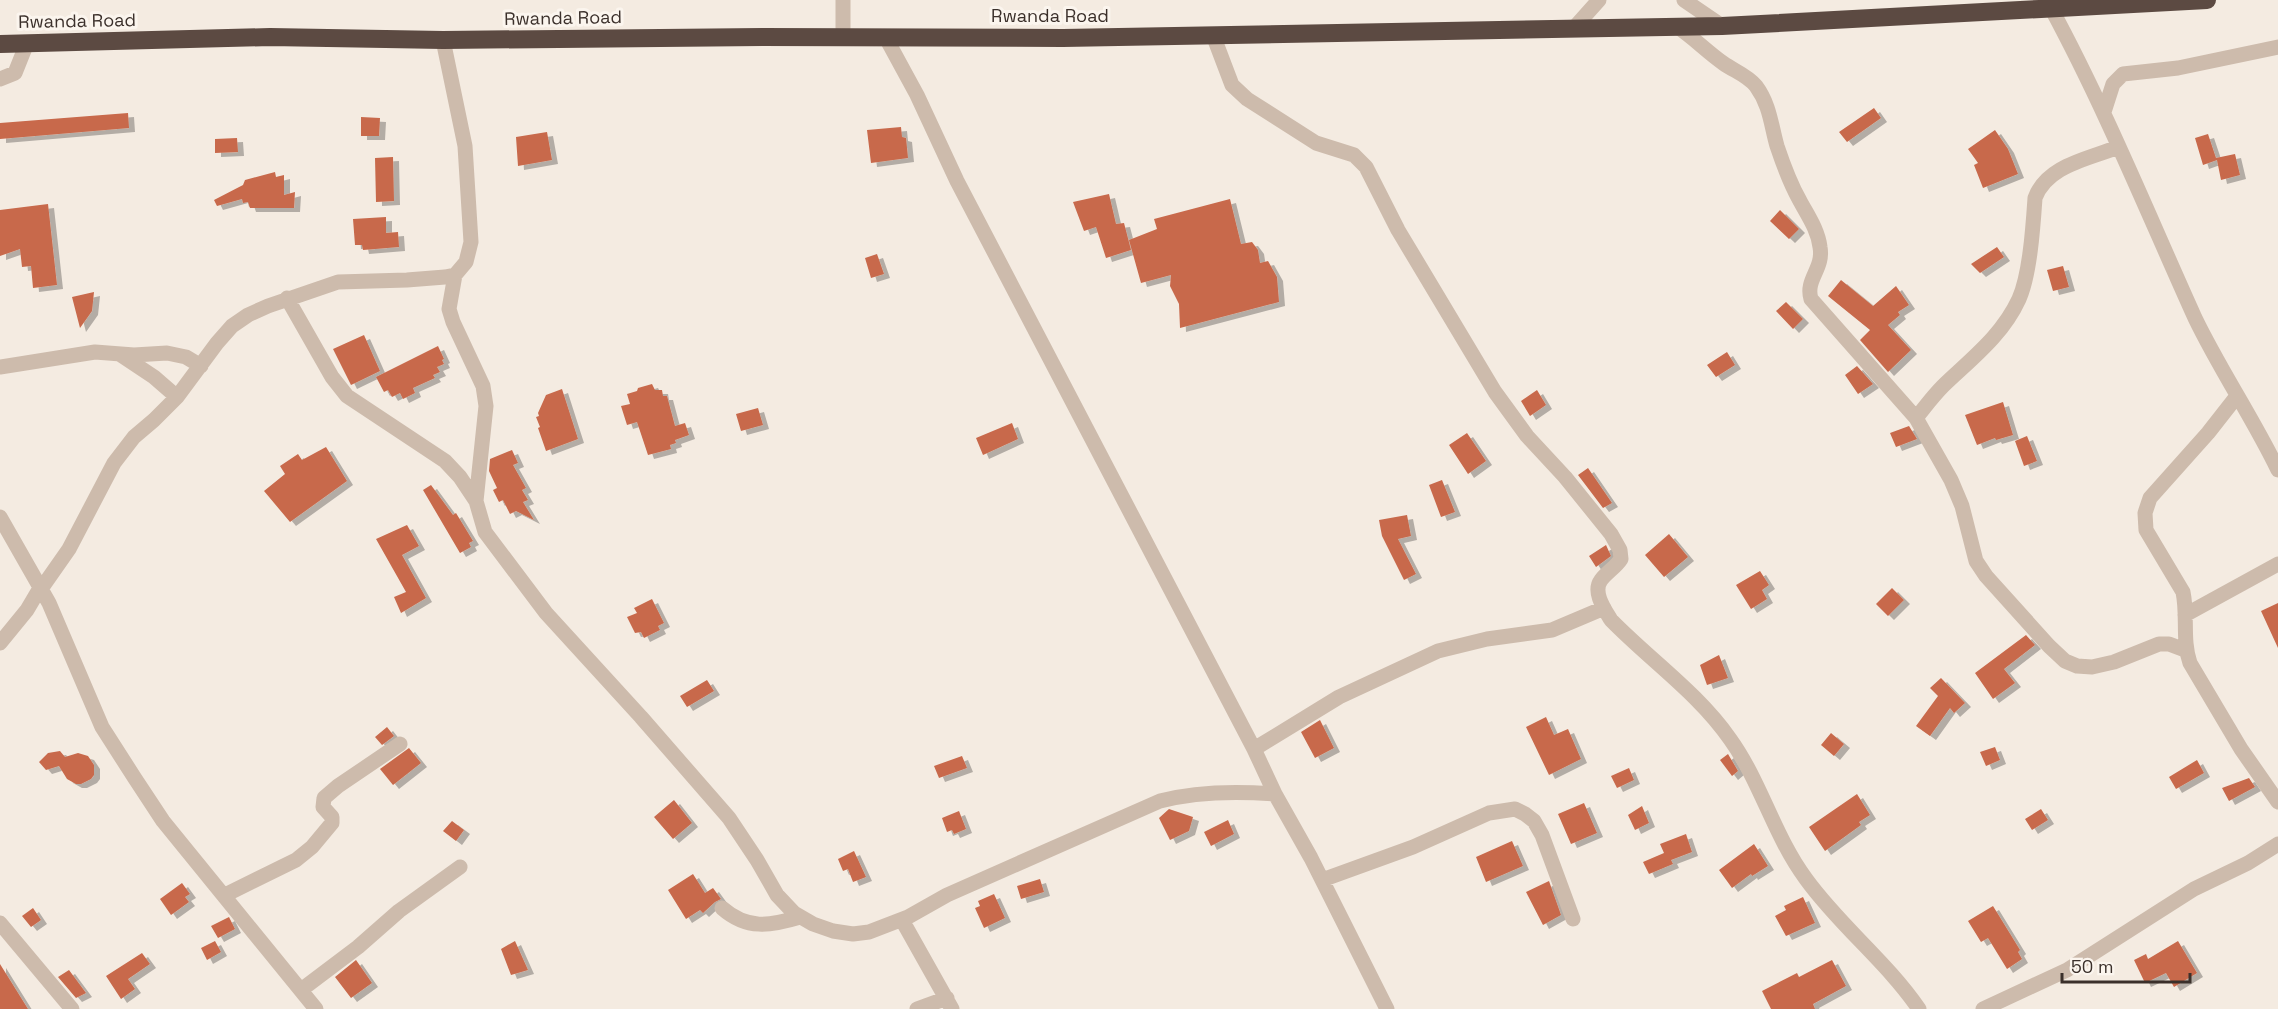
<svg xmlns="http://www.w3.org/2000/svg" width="2278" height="1009" font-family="'Space Grotesk',sans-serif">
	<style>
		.building { fill: #c8694b; filter: url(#shadow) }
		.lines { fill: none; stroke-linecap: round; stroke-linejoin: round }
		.minor { stroke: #cdbbac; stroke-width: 15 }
		.highway { stroke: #5c4a42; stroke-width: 18 }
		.labels { text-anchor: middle; stroke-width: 6; stroke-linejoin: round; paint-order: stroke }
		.street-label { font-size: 18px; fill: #3b302b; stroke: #fbf5ee }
	</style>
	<defs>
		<filter id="shadow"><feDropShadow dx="6" dy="4" stdDeviation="0" flood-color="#0004"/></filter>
	</defs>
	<rect width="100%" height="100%" fill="#f4ebe1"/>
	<!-- building -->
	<path class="building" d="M1874,108l7,10 -34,24 -8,-10z
		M128,113l1,15 -129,11v-16z
		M361,117l19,1 -1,18h-18z
		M901,127l1,10 4,1 2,20 -37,5 -4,-33z
		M1995,130l13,19 10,25 -35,14 -9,-23 4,-2 -10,-14z
		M547,132l5,28 -34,6 -2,-29z
		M2208,134l8,24 19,-4 5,21 -19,5 -4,-20 -14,5 -8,-27z
		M237,138l1,14 -23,1v-14z
		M393,157l1,44 -18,1 -1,-44z
		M275,172l1,5 8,-2v20l11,-3 -1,16h-44l-2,-6 -5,1 -1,-4 -25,7 -3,-6 29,-15 2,-5z
		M1109,194l7,30 8,-1 7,27 -25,8 -10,-31 -12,4 -11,-29z
		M1230,199l11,45 11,-2 6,8 2,13 8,-2 9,16 2,25 -99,26 -1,-24 -9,-18 1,-11 -30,8 -12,-43 28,-11 -3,-10z
		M48,204l9,81 -24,3 -2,-22 -9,1 -2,-18 -20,7v-46z
		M1780,210l19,19 -10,10 -19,-18z
		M386,217v16l12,-1 1,15 -36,3 -1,-5h-7l-2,-26z
		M1997,247l7,10 -24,16 -9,-9z
		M877,254l7,20 -13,4 -6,-20z
		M2063,266l6,21 -16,4 -6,-21z
		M1841,280l32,26 23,-20 13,19 -11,7 2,3 -12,10 23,25 -23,22 -28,-32 10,-10 -42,-34z
		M94,292l-2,19 -12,17 -8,-31z
		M1786,302l17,17 -10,10 -17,-18z
		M364,335l16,36 -29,14 -18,-36z
		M438,346l6,13 -2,1 2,4 -7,3 3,5 -7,3 2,3 -22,10 2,5 -12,6 -3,-6 -8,4 -4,-7 -4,2 -8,-15z
		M1727,352l8,13 -19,12 -9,-12z
		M1857,366l16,18 -15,10 -13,-19z
		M652,384l3,6h7l1,6h4l8,30 10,-3 4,12 -14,5 1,3 -6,2 1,4 -23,6 -11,-33 -10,3 -6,-19 9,-2 -3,-10 10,-3 1,-3z
		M562,389l16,50 -32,12 -8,-23 2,-1 -4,-10 3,-1 -1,-3 8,-18z
		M1537,390l9,15 -16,11 -9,-15z
		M2003,402l10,33 -17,5 -1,-2 -18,7 -12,-30z
		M758,408l5,17 -22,6 -5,-17z
		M1012,423l6,16 -35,16 -7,-17z
		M1909,426l8,13 -21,8 -6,-14z
		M1467,433l19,28 -18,13 -19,-29z
		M2027,436l10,25 -13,5 -9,-25z
		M326,447l21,34 -57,41 -26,-31 21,-17 -5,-8 18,-12 4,6z
		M512,450l6,13 -5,2 13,23 -4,2 6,10 -5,2 11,18 -18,-9 -6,3 -7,-14 -4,2 -6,-12 4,-2 -8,-17 1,-12z
		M1588,468l24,35 -9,5 -25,-33z
		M1442,480l13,32 -14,5 -12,-32z
		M431,485l22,30 3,-2 17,28 -4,2 2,4 -11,6 -37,-63z
		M1407,515l4,21 -13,3 18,35 -12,6 -22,-44 -3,-16z
		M407,525l12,21 -17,9 24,43 -25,15 -7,-16 12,-5 -30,-53z
		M1669,534l19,23 -24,20 -19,-22z
		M1606,545l5,11 -15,11 -7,-11z
		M1760,571l9,14 -7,5 5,9 -16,10 -15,-24z
		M1892,588l12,12 -16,16 -12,-12z
		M652,599l12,24 -6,3 2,4 -16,8 -3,-6 -6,1 -8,-16 10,-4 -3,-5z
		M2278,603v45l-17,-37z
		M2026,635l9,10 -31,24 11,14 -22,16 -18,-26z
		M1719,655l9,23 -21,7 -7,-20z
		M1941,678l24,25 -11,10 -4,-5 -20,28 -14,-10 22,-30 -8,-8z
		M707,680l7,11 -27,16 -7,-11z
		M1546,717l8,18 14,-6 13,30 -32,16 -23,-48z
		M1320,720l14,28 -19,10 -14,-26z
		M387,727l7,9 -12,9 -7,-8z
		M1831,733l13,11 -10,12 -13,-11z
		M1995,747l5,13 -14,6 -6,-14z
		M409,748l12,15 -28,22 -13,-16z
		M60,751l5,6 13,-4 10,3 6,9v10l-3,4 -10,5h-5l-9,-5 -8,-13 -13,4 -7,-8 9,-9z
		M1728,754l10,17 -6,5 -12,-16z
		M962,756l5,12 -28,10 -5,-12z
		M2197,760l7,13 -28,16 -7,-12z
		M1629,768l5,12 -17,8 -6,-12z
		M2249,778l6,9 -26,14 -7,-13z
		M1857,794l13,21 -11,7 2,3 -36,26 -16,-24z
		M674,800l18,23 -19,16 -19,-22z
		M1584,803l13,30 -26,11 -13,-30z
		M1642,806l7,17 -14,7 -7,-15z
		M1169,809l24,8 -4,14 -19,9 -11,-22z
		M2041,809l7,11 -16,10 -7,-11z
		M959,811l7,18 -12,5 -2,-4 -5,2 -5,-14z
		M1228,820l6,14 -23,12 -7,-14z
		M452,821l12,9 -8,11 -13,-10z
		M1686,834l6,18 -21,8 2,4 -24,10 -6,-12 21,-9 -4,-9z
		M1512,841l11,25 -37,16 -10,-25z
		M1754,844l14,22 -16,10 -1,-2 -19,14 -13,-18z
		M854,851l12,26 -13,5 -5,-13 -5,2 -5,-12z
		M693,874l12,19 8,-5 8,11 -6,3 -12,11 -3,-3 -14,9 -18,-29z
		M1040,879l4,13 -23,7 -4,-13z
		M1549,881l12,34 -18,10 -17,-33z
		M182,883l8,11 -5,3 4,5 -18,13 -11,-16z
		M994,894l11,24 -21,10 -9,-20 5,-2 -2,-5z
		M1803,897l12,26 -29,13 -11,-20 11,-6 -2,-4z
		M1993,906l27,44 -2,2 4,7 -15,10 -19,-31 -7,4 -13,-21z
		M33,908l8,12 -10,7 -9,-11z
		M229,917l6,12 -17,9 -7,-12z
		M215,941l6,11 -14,8 -6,-12z
		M515,941l13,29 -17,5 -10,-26z
		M2178,941l19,32 -23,14 -8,-14 -21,10 -11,-23 12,-6 2,5z
		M142,953l8,11 -22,15 7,10 -14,10 -15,-23z
		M356,960l16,23 -21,15 -16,-21z
		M1832,960l14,26 -33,18 2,5h-44l-9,-18 35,-18 2,4z
		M0,964l28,45h-28z
		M69,970l17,23 -10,5 -18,-21z"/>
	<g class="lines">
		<!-- minor -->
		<path class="minor" d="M843,0v37
			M1684,0l38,26
			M2051,8c54,100 97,206 144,310 25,52 58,100 83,152
			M1676,26c17,11 30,25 47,37 11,8 24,12 33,23 14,19 15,39 21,60 6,18 14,39 23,55 8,15 18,29 20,46 4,22 -15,32 -9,52l105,119 35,62 11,26 14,55 10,15 63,70 16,15 12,5 15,1 22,-5 45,-18h10l16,6
			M1574,28l25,-28
			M1213,35l19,50 15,14 69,44 38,12 12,12 32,63 97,162 32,44 38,41 46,57 9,16 1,9c-5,8 -14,13 -20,21 -9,12 4,30 10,40 39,40 87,73 119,119 31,43 44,97 76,140 34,47 80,82 113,130
			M886,38l31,57 40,86 297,568 21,45 36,64 76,151
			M0,79l15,-6 12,-30
			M2104,112l9,-28 10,-10 55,-6 100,-21
			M455,275l-6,34 4,13 30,64 3,20 -10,95 9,31 61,81 95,104 88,101 28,42 20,35 17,18 19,11 20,7 20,3 16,-2 39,-15 39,-22 213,-94c38,-10 76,-10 115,-7
			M287,298l45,79 15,19 98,65 15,16 16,24
			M121,355l33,22 23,20
			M0,367l95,-15 39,3 33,-2 19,4 15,9
			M2237,396l-29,37 -58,65 -5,15 1,17 37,62c5,24 -1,48 7,71l51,86 37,53
			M1916,418c9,-11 17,-22 27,-32 28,-27 59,-50 76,-87 11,-25 14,-72 16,-101 12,-33 54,-39 83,-51
			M0,517l49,86 53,124 32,50 29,44 153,188
			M41,589l28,-40 45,-86 20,-26 20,-17 23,-23 40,-54 15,-17 16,-11 20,-9 70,-24 69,-2 38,-3 10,-2 11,-13 5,-20 -6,-96 -22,-106
			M2185,615l93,-51
			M0,643l27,-33 13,-22
			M1254,749l85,-52 99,-46 49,-12 65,-9 52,-22
			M1322,880l91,-33 76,-34 26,-4 10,5 9,7 8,14 31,84
			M225,895l71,-35 16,-13 20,-24v-6l-9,-10 1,-9 14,-12 62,-42
			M722,908c25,22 48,18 78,9
			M902,920l50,89
			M0,923l72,86
			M301,990l57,-43 41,-36 61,-44
			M917,1009l30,-11
			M1983,1009l84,-39 127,-81 54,-26 30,-19"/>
		<!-- highway -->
		<path class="highway" d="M0,44l270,-7 173,3 319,-3 301,1 659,-12 485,-26"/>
	</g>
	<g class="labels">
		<!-- street labels -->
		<g class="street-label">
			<text x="1050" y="22">Rwanda Road</text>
			<text transform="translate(563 18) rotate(-1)" y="6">Rwanda Road</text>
			<text transform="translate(77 21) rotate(-1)" y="6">Rwanda Road</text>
		</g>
	</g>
	<!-- scale -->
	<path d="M2062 973v9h128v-9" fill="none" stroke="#3b302b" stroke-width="3"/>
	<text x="2071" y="973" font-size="18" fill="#3b302b" stroke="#fbf5ee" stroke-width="4.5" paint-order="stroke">50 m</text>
</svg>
